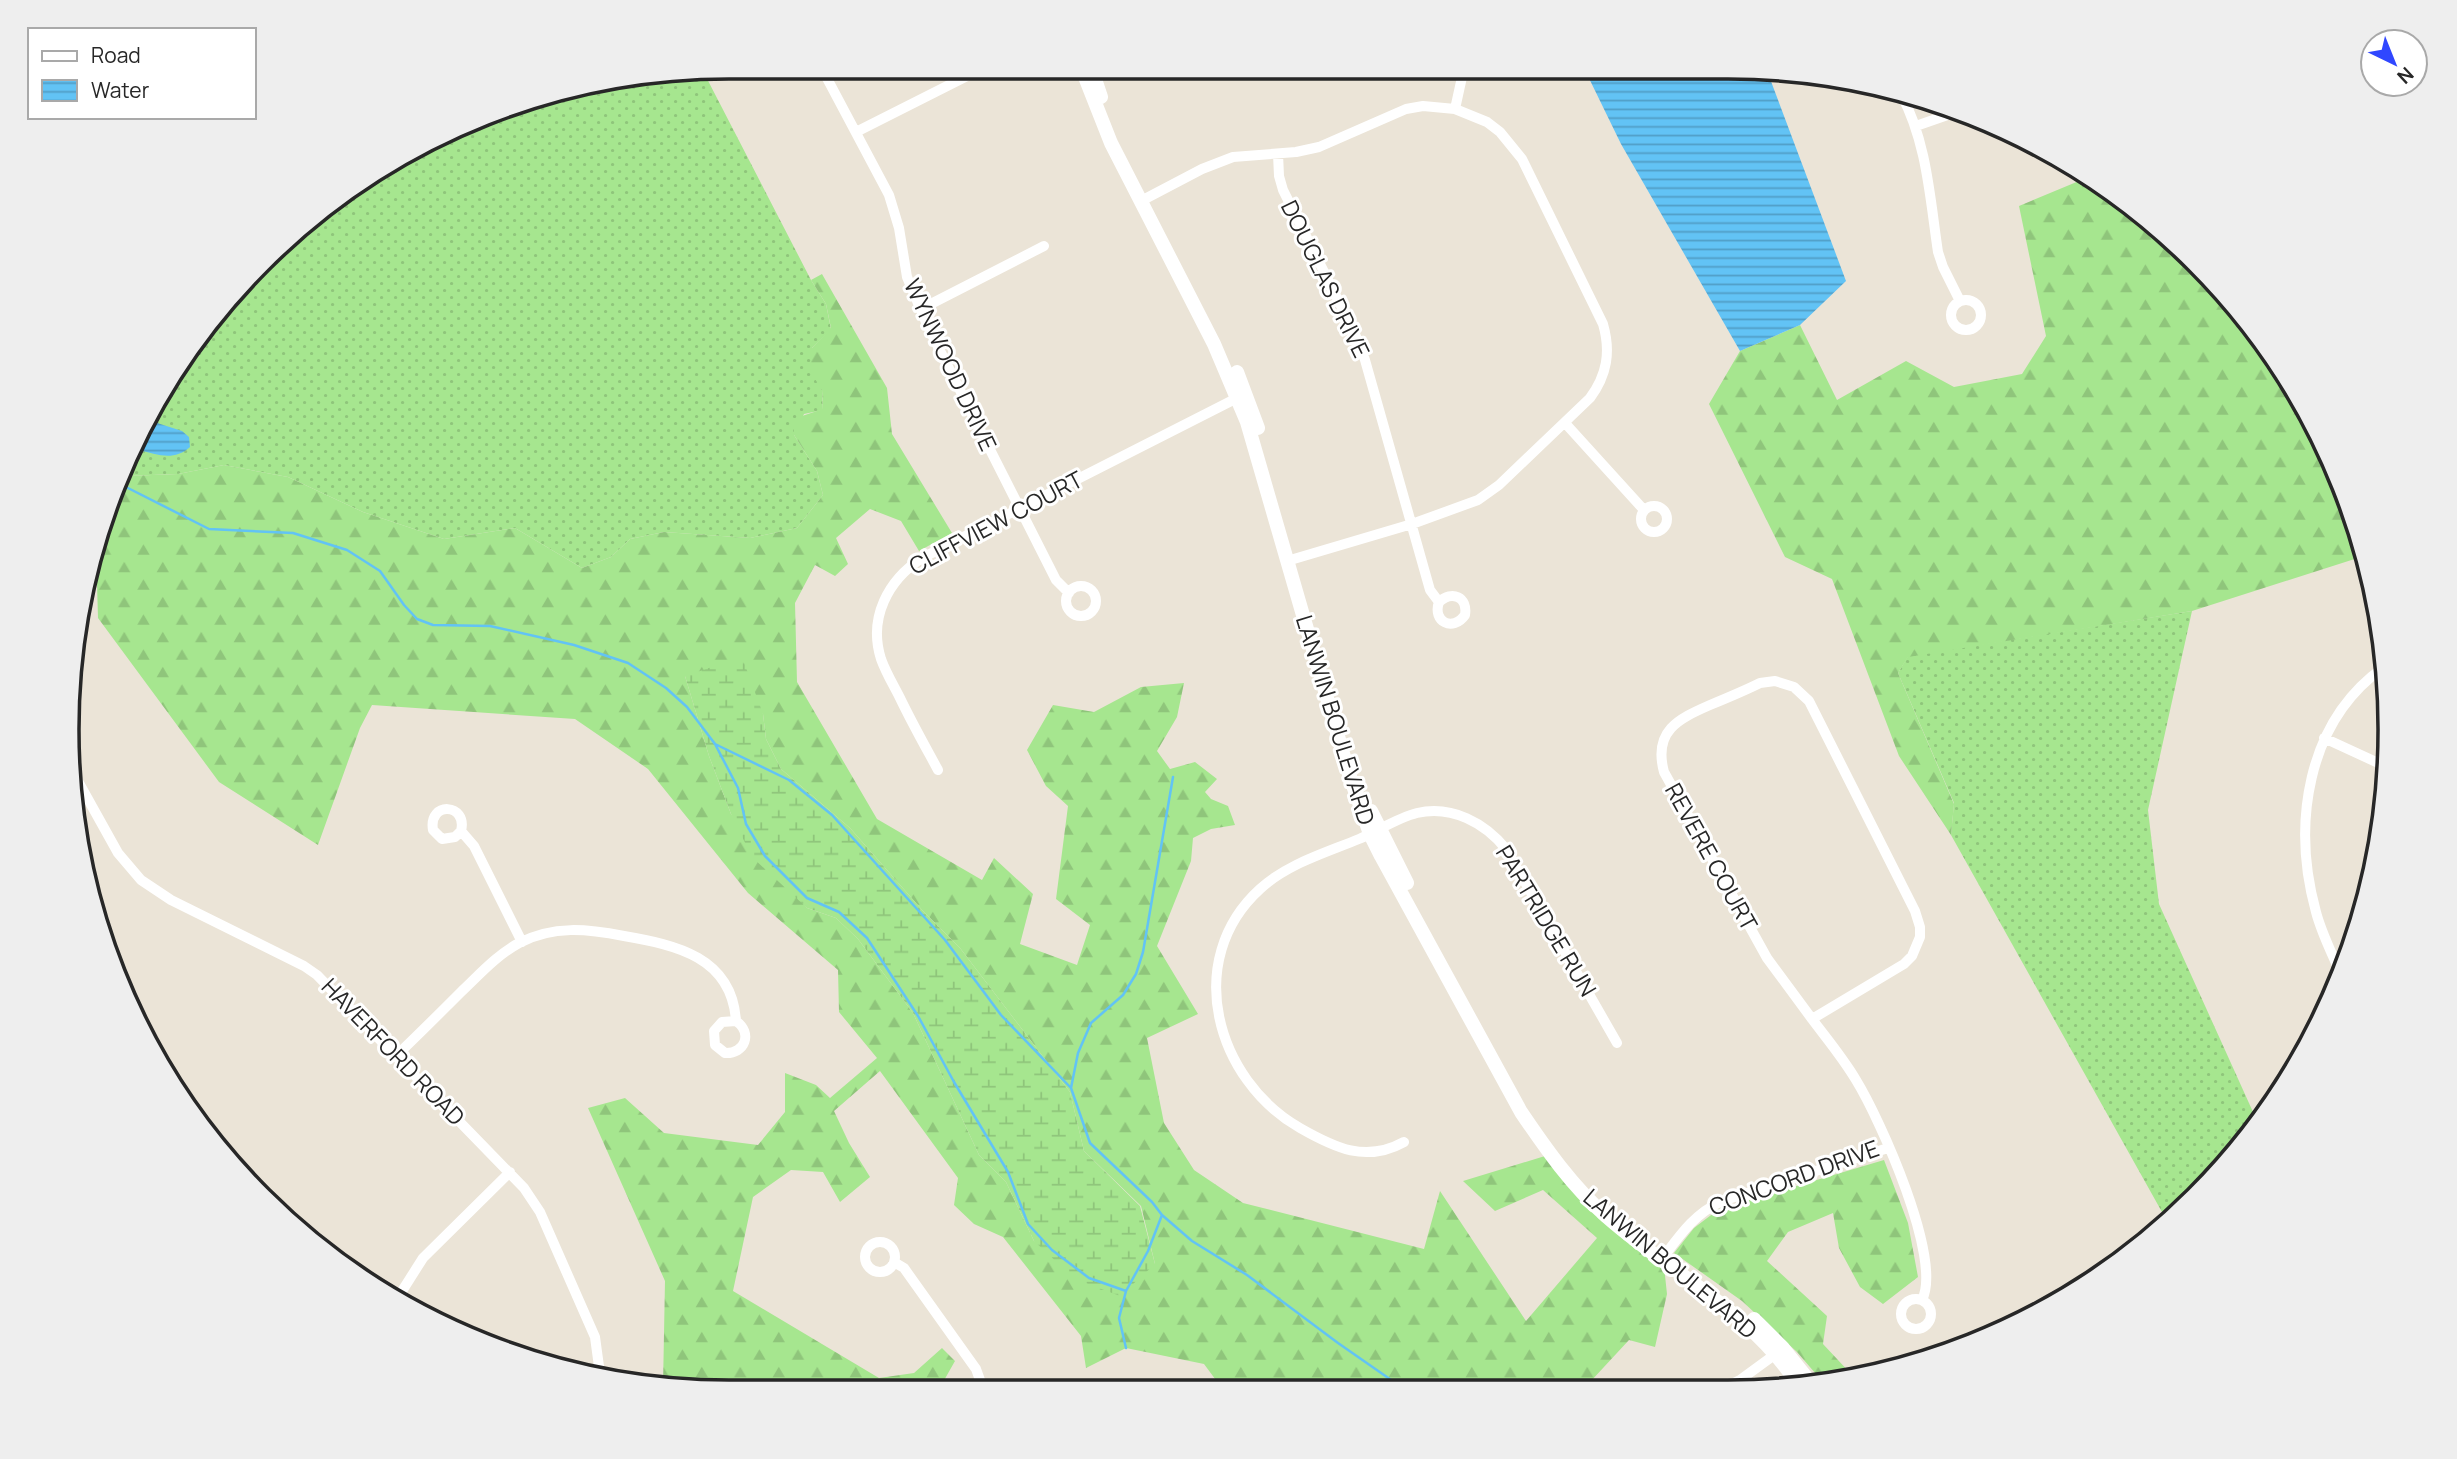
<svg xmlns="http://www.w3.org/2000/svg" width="2457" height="1459" font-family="Manrope,sans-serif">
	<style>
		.grass { fill: url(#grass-dots) }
		.forest { fill: url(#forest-firs); fill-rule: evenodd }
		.wetland { fill: url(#wetland-marsh) }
		.water { fill: url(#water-rules) }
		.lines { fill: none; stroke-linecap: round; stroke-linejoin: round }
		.stream { stroke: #62c3f5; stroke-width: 2.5 }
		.minor { stroke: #fff; stroke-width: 10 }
		.tertiary { stroke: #fff; stroke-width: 14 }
		.labels { text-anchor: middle; stroke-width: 6; stroke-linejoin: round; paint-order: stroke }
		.street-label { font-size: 23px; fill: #272727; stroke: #fff }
		.rim { fill: none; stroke: #272727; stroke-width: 3.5 }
	</style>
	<defs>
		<pattern id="grass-dots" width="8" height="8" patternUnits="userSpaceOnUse" patternTransform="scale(1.75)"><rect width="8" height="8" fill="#a6e68f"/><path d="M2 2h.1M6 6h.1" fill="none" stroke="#8fc57b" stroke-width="1.8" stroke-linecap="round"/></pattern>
		<pattern id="forest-firs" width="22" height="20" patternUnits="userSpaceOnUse" patternTransform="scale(1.75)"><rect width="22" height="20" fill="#a6e68f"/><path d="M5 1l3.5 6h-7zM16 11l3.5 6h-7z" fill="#8fc57b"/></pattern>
		<pattern id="wetland-marsh" width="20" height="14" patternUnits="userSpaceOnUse" patternTransform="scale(1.75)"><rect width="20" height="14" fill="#a6e68f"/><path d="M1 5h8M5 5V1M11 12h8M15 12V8" fill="none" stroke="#8fc57b"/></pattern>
		<pattern id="water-rules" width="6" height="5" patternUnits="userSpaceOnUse" patternTransform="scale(1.75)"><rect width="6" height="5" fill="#62c3f5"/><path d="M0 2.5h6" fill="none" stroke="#519ec6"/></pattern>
	</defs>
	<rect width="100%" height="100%" fill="#ebe4d7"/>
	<!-- grass -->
	<path class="grass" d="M703,71l108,209 15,24 5,25 -19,19 10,42 1,20 -19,4 -10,21 23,36 6,24 -26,33 -47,10 -86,-6 -34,7 -19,18 -29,11 -67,-40 -71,11 -81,-27 -75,-35 -64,-12 -46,9 -52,2 52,-115 148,-158 191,-101z
		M2192,611l-44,199 11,94 99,219 -62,76 -29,22 -216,-386 3,-32 -56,-130 10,-17z"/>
	<!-- forest -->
	<path class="forest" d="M2091,176l105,84 83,101 45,85 14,47 11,12 15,51 -172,55 -284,46 -10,16 56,131 -3,31 -52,-79 -67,-177 -47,-22 -76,-153 31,-53 60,-26 37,75 69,-39 48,26 68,-13 24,-38 -27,-130z
		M822,274l65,114 5,46 60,99 -33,18 -18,-30 -31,-12 -34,29 12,26 -13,12 -20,-11 -20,38 2,79 80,137 105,61 12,-22 39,36 -13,50 57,21 13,-40 -34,-26 12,-93 -22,-20 -19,-36 26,-45 41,7 47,-25 43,-4 -7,34 -20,34 13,18 25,-7 22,17 -12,13 6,7 17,7 7,19 -24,4 -18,9 -2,23 -34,85 41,68 -51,24 17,85 30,47 49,33 181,46 16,-58 86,130 71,-83 -54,-48 -48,21 -32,-30 82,-25 119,110 3,28 -12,53 -26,-7 -38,41 4,10h-371l-20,-27 -78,-16 -40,20 -5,-32 -78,-99 -29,-13 -20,-19 4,-27 -78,-107 -46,40 15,32 21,34 -30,25 -17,-30 -32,-2 -38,27 -20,94 146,87 35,-5 28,-25 13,13 -17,30h-252l-23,-5 2,-105 -77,-173 37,-10 39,35 94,12 27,-33v-39l31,12 14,13 47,-40 -38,-46 -1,-42 -90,-77 -100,-124 -73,-50 -203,-14 -12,23 -42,117 -99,-63 -121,-164 -1,-34 -11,1 3,-27 37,-82 52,-2 46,-9 64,12 75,35 81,27 71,-11 67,40 29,-11 19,-18 34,-7 86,6 47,-10 26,-33 -6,-24 -23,-36 -1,-16 30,-10 -1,-19 -12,-19 2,-23 19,-20 -5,-24 -15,-24zM685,676l78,38 3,25 15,30 69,59 73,83 37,37 110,144 14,59 57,55 14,58 -121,-23 -28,-59 -27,-27 -66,-142 -55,-74 -22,-21 -29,-10 -76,-94 -22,-58z
		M1884,1160l24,63 10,54 -35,27 -23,-17 -21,-39 -6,-35 -45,19 -21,29 60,55 -4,28 29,31 -30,6 -25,-29 -55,-51 -68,-48 20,-25 25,-19z"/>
	<!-- wetland -->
	<path class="wetland" d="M742,657l21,57 3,25 15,30 69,59 73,83 37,37 110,144 14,59 56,55 15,58 -35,32 -45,-17 -41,-38 -28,-59 -27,-27 -66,-142 -55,-74 -22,-21 -29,-10 -55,-51 -21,-43 -22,-58 -24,-80z"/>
	<!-- water -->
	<path class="water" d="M1584,68h182l80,213 -46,44 -60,26 -119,-207z
		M151,421l31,10 7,6 1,10c-17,15 -33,7 -52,3z"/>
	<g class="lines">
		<!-- stream -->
		<path class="stream" d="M122,485l87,44 84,4 54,17 33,21 24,34 13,14 16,6 57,1 84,19 54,18 38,25 21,19 28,37 23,44 8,36 19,32 42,42 32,14 28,26 51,78 36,66 54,90 20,52 24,26 37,28 37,13
			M715,744l74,36 43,35 113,125 56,75 70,73 19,55 62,59 10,13 30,26 55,34 91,68 69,48
			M1071,1088l7,-35 13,-30 32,-28 13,-21 7,-22 30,-175
			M1126,1348l-7,-30 7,-27 22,-40 14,-36"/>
		<!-- minor -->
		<path class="minor" d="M821,67l68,128 10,33 8,49 21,50 128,253 13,13
			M1901,94c26,48 29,105 37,158l5,15 17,34
			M1455,109l9,-41
			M1916,126l43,-15
			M856,132l115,-58
			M1278,154l1,22 4,14 72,144 10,26 65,230 9,12c-7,20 14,30 26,13 3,-18 -13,-25 -26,-13
			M1141,201l61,-32 31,-12 63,-5 23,-5 87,-38 17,-3 32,3 32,13 13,10 22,27 81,165c8,28 4,51 -13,74l-91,87 -21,15 -66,24 -125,37
			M1951 315a15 15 0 1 1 30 0a15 15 0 1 1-30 0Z
			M921,309l123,-63
			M1565,423l79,87
			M1641 519a13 13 0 1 1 26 0a13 13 0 1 1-26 0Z
			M1066 601a15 15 0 1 1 30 0a15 15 0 1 1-30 0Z
			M1775,681l19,6 15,14 106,210 5,16v10l-8,19 -8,8 -92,55 -45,-61 -103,-186c-11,-41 14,-53 46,-67 17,-7 34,-14 50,-22z
			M2324,738l63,29
			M938,770c-13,-24 -26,-47 -38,-72 -6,-12 -14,-25 -19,-39 -13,-41 7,-79 41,-101l321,-163
			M74,774l44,79 23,27 30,20 133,66 13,9 207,213 16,24 55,125 5,37
			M461,831l-6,6 -13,2 -9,-9c-5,-29 35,-27 28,1l13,15 48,96
			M2342,977c-9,-22 -20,-42 -26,-65 -24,-87 -10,-190 68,-245
			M1812,1019c15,20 31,39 44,61 24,39 87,179 66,220
			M397,1055c22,-21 43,-42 65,-64 18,-17 35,-36 57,-48 35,-18 68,-14 105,-7 52,9 108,21 112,85 17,12 9,33 -11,32l-10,-8 -1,-14 8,-9 14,-1
			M1404,1142c-38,21 -69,6 -104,-14 -84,-48 -118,-168 -40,-239 27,-25 65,-36 99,-50 19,-8 38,-21 58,-26 35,-8 68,10 89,36l111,194
			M865 1257a15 15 0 1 1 30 0a15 15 0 1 1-30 0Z
			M1662,1259c18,-24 32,-45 60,-58l166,-53
			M894,1262l10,6 72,101 8,22
			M397,1299l26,-41 87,-86
			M1901 1314a15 15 0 1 1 30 0a15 15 0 1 1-30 0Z
			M1718,1391l22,-11 41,-30"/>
		<!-- tertiary -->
		<path class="tertiary" d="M1081,67l30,76 103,201 33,78 102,352 21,60 11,22 140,256c25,37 51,74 85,104 64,57 145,95 193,170
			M1091,67l10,30
			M1237,372l21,56
			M1371,811l36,72
			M1754,1319l29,29 28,35"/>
	</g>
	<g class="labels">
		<!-- street labels -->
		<g class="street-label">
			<text transform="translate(1325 279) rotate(64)" y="8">DOUGLAS DRIVE</text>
			<text transform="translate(950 365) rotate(65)" y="8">WYNWOOD DRIVE</text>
			<text transform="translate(996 523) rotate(-28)" y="8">CLIFFVIEW COURT</text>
			<text transform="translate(1335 720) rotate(73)" y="8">LANWIN BOULEVARD</text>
			<text transform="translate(1711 857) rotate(61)" y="8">REVERE COURT</text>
			<text transform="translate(1546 921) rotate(59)" y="8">PARTRIDGE RUN</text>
			<text transform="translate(393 1052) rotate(46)" y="8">HAVERFORD ROAD</text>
			<text transform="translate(1794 1178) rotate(-20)" y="8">CONCORD DRIVE</text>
			<text transform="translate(1670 1264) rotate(40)" y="8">LANWIN BOULEVARD</text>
		</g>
	</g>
	<!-- crop -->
	<path d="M0 0H2457V1459H0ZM729 79H1728A650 650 0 0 1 2378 729V730A650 650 0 0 1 1728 1380H729A650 650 0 0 1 79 730V729A650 650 0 0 1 729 79Z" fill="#eee" fill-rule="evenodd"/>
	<path class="rim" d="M729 79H1728A650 650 0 0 1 2378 729V730A650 650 0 0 1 1728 1380H729A650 650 0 0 1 79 730V729A650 650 0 0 1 729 79Z"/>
	<!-- legend -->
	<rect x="28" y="28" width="228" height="91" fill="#ffffff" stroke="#a9a9a9" stroke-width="2"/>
	<rect x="42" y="51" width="35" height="10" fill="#ffffff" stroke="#a9a9a9" stroke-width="2"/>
	<text x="91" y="63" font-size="21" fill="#272727">Road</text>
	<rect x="42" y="80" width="35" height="21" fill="url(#water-rules)" stroke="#a9a9a9" stroke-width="2"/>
	<text x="91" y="98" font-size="21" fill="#272727">Water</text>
	<!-- north arrow -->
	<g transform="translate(2394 63) rotate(137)"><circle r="33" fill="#ffffff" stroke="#a9a9a9" stroke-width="2"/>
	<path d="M0-5L12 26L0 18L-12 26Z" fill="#3047ff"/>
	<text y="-10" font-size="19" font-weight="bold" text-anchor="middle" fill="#272727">N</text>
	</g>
</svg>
